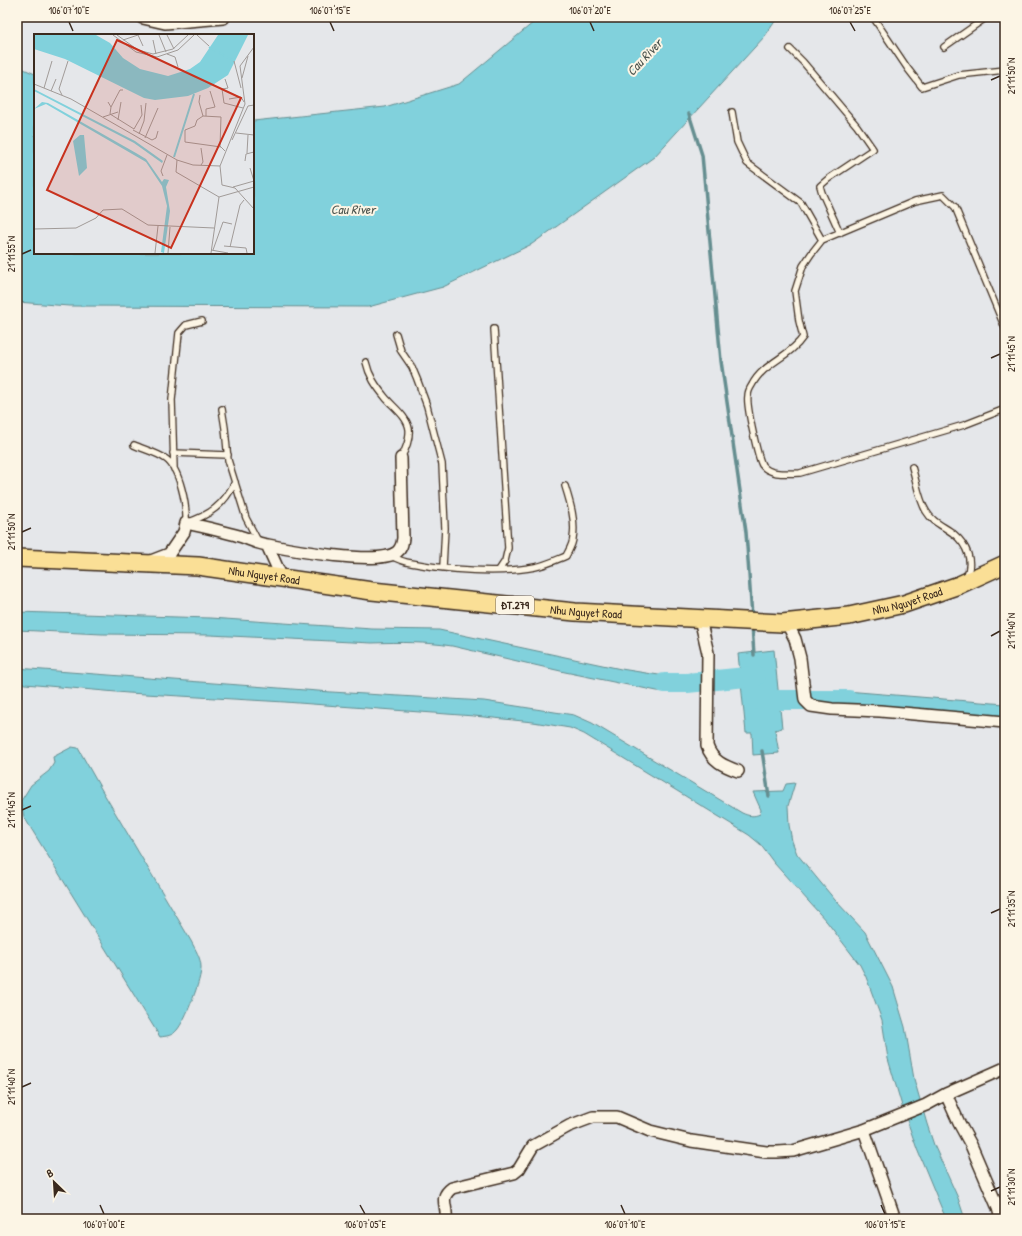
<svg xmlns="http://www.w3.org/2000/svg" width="1022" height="1236" font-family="'Patrick Hand',sans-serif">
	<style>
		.water { fill: #81d1dc; stroke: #658e90 }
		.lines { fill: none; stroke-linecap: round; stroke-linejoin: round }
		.stream { stroke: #658e90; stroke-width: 3.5 }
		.river { stroke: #81d1dc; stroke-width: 20 }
		.service-casing { stroke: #3b2a1e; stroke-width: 8 }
		.minor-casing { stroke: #3b2a1e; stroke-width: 14 }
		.tertiary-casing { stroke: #3b2a1e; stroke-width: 16 }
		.primary-casing { stroke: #3b2a1e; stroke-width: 20 }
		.service { stroke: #fcf5e5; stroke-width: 5.5 }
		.minor { stroke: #fcf5e5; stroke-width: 11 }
		.tertiary { stroke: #fcf5e5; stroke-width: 13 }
		.primary { stroke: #fadf96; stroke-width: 17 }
		.ticks { fill: none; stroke: #3b2a1e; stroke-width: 1.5 }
		.labels { text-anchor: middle; stroke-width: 4; stroke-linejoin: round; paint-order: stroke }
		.shield { fill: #fcf5e5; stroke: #75675a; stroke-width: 1 }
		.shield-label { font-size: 11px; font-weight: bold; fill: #3b2a1e }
		.street-label { font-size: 12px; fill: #3b2a1e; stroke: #fcf5e5 }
		.water-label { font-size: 13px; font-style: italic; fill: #4c544e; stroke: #fcf5e5 }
		.inset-river { fill: none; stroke: #81d1dc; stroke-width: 2 }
		.inset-road { fill: none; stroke: #a19b98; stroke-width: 1 }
		.view { fill: #c8321e; fill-opacity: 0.15; stroke: #c8321e; stroke-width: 2 }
		.inset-edge { fill: none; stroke: #3b2a1e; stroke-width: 2 }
		.neatline { fill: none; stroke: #3b2a1e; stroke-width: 1.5 }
		.ticks-label { font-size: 10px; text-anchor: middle; fill: #3b2a1e }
	</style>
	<rect width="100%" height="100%" fill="#e5e7ea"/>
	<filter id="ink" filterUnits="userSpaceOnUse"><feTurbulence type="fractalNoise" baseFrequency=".025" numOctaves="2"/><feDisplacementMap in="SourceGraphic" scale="8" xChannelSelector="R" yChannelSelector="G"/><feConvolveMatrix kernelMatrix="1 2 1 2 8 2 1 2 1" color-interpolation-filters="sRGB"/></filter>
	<g filter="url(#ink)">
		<!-- water -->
		<path class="water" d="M540,17h238l-13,19 -111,121 -122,87 -89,43 -75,20 -299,-1 -52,-4v-236l18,8v179h218v-132l132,-14 74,-23z
			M17,612l193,6 162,11 67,1 182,39 44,7 15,-1 11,-2 1,18 -20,1 -15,-1 -92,-19 -113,-26c-26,-4 -53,-4 -80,-3l-162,-8 -108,-1 -85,-4z
			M774,650l8,78 -7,2 4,23 -26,2 -1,-22h-6l-8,-79z
			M17,668l314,24 153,9 90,14 18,8 150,90c7,3 11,4 18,1l1,-4 -8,-18 30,-1 3,-7 9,-1 -7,23 1,19 3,16 5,13 38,46 30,32 28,55 12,40 9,52 13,45 7,21 24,53 7,21h-19l-29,-70 -15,-43 -14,-47 -6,-39 -16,-43 -6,-12 -33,-43 -53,-59 -14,-19 -11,-9 -165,-101 -14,-6 -37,-6 -59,-6 -189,-14 -157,-9 -103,-9 -8,-1z
			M846,691l159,13v14l-181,-13 -3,-8 2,-4z
			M72,747l6,1 22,39 91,154c4,8 10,17 10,26 1,12 -16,54 -24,63 -5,6 -10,6 -17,7l-136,-220 -3,-16 10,-16 18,-14 5,-8 -1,-6z"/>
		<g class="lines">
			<!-- stream -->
			<path class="stream" d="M689,114l13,41 19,206 25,171 6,85
				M752,625l2,30
				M762,751l7,45"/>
			<!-- river -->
			<path class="river" d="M664,683h23l69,-7
				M757,700h92"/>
			<!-- service casing -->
			<g class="service-casing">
				<path id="service" d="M873,17l35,52 14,18 37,-12 46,-5
					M944,47l43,-30
					M790,49l13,13 54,64 16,23 -45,30 -8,7 2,7 18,40
					M732,112l5,30 10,21 54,40 21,37
					M1005,328l-50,-121 -12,-12 -28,6 -93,39 -11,14 -8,12 -8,25 4,30 4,16c-13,20 -40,26 -51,48 -2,3 -4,8 -4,11 -2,9 10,62 14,69 8,11 27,8 38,8l164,-48 41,-16
					M494,329l14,219 -3,13 -6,9
					M396,334l5,17 11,16 5,12 10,27 15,58 3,64 -2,39
					M366,362c3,14 10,24 19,35 7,9 22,19 24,32 1,10 -3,20 -8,29
					M222,409l3,19 3,32 18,58 12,23
					M134,445c9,4 24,8 32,14 14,10 21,47 20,64 24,-8 38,-18 49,-41
					M173,453l55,2
					M912,467c4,13 7,33 14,44 7,12 18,15 28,23 13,11 20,28 12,43
					M174,469l-2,-69 7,-67 7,-8 16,-4
					M391,556c6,3 13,6 20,7 37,7 87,11 124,4 11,-2 21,-7 31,-11 3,-6 7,-12 7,-18 3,-17 -3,-36 -8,-52"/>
			</g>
			<!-- minor casing -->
			<g class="minor-casing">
				<path id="minor" d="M267,545l15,33
					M151,561l18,-7 15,-22 2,-9c18,4 36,8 53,13 10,3 19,8 29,9 24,5 112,21 129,7 5,-4 5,-8 6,-14l-2,-80
					M700,619l8,34 -1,93c5,15 17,20 31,25
					M787,623l8,16 5,19 5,42 6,6 21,3 48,2 125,11
					M946,1094l13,29 12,22 27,63 3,11
					M864,1130l31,89
					M446,1219c2,-13 -8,-21 6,-31l62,-15 5,-4 14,-23 36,-20 24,-9h24l33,14 41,10 75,11h12l15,-1 71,-21 62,-25 20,-11 59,-26"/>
			</g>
			<!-- tertiary casing -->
			<g class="tertiary-casing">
				<path id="tertiary" d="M143,17l22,5 58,-5"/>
			</g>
			<!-- primary casing -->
			<g class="primary-casing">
				<g id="primary">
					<path id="s1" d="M17,558l181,8 174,25 203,21 207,11 67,-7 55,-12 55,-19 46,-21"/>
				</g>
			</g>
			<!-- service -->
			<use href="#service" class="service"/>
			<!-- minor -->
			<use href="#minor" class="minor"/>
			<!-- tertiary -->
			<use href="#tertiary" class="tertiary"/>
			<!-- primary -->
			<use href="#primary" class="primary"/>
		</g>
	</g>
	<!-- ticks -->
	<path class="ticks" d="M69,22l4,9M330,22l4,9M590,22l4,9M850,22l5,9M991,80l9,-4M22,254l9,-4M991,358l9,-4M22,532l9,-4M991,636l9,-5M22,810l9,-4M991,913l9,-4M22,1087l9,-4M991,1191l9,-4M100,1205l4,9M360,1205l5,9M621,1205l4,9M881,1205l4,9"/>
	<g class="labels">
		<!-- shield labels -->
		<rect class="shield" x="496" y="596" width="38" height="18" rx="3"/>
		<g class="shield-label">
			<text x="515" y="609">ĐT.279</text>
		</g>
		<!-- street labels -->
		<g class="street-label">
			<text dy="4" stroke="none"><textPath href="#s1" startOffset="248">Nhu Nguyet Road</textPath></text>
			<text dy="4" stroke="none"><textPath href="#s1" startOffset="896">Nhu Nguyet Road</textPath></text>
			<text dy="4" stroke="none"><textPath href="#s1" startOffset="572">Nhu Nguyet Road</textPath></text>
		</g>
		<!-- water labels -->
		<g class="water-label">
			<text transform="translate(644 57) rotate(-47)" y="5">Cau River</text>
			<text x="353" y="214">Cau River</text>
		</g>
	</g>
	<!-- overview -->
	<g transform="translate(34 34)">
		<rect width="220" height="220" fill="#e5e7ea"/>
		<path d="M0,1h62l14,8 13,15 17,11 28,7 22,-7 10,-7 18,-27h30l-20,40 -20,13 -20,8 -33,4 -11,-2 -79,-39 -31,-10zM0,55l101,52 28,20 -1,2 -28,-20 -100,-52zM8,68l6,1 88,50 10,6 16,23 2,-3 5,1 -3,7 4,24 -6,42 -3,-1 6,-46 -5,-20 -16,-24 -100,-58 -12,5zM46,101h4l3,33 -8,8 -6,-35z" fill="#81d1dc"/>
		<path class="inset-river" d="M175,13l25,14M140,123l20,-63"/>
		<path class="inset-road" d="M79,1l23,17 21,5 21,-7 16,-15M83,1l21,15 15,4 20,-5 15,-14M104,1l5,11M125,1l7,17M133,1l7,14M163,1l12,11M89,6l15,-5M119,6l3,14M220,13l-14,19 5,38 -25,62 2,19 13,3 19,21M133,20l8,3 3,10M200,27l7,27M208,44l6,-22M191,45l3,9 -6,1 2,14 19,5M0,50l37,15 106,61 16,5 27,1M10,54l8,-27M17,57l5,-12M28,61l-3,-6 9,-28M166,61l-1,7 4,14M195,65l12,-2 3,5M74,68l3,5 -1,7M77,73l9,-17h3M76,80l24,15 8,-14 -1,-10M172,82v-7l9,-2 -5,-16M69,83l15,-5M84,86l3,-18M99,96l19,10 4,-2 2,-7M202,99l18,2M105,100l5,-13 2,-18M111,104l13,-30M198,106l16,-34 6,-1M187,113l-36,-5v-12l10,-4 2,-6 6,-4 18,1 -1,29 5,5M167,114l2,14 -2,3M213,119l1,-18M143,126l-1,12 43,25M211,127l1,-7 8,-2M216,134l4,13M129,142l-2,-5 6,-16M199,153l21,-6M185,163l35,-10M220,186v18M0,195l42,-1 20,-10 7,-8 19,-1 26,16 66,3M190,212l22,2 1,5M196,213l10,-42 4,-5M177,216l17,3M179,216l10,-28 9,2M121,219l3,-27M134,219l2,-26M177,219l8,-56"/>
		<path class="view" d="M83,6l124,58 -70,150 -124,-58z"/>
		<rect width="220" height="220" class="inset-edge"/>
	</g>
	<!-- margin -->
	<rect width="1022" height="1236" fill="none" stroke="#fcf5e5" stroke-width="44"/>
	<!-- north arrow -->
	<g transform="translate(54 1182) rotate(335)" stroke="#fcf5e5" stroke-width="3" paint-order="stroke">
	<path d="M0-3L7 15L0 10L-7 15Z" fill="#3b2a1e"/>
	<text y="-6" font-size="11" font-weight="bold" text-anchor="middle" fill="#3b2a1e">B</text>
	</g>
	<rect x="22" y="22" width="978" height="1192" class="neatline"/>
	<g class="ticks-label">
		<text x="69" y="14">106°07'10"E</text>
		<text x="330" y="14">106°07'15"E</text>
		<text x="590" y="14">106°07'20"E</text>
		<text x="850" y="14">106°07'25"E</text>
		<text transform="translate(1011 76) rotate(-90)" y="4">21°11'50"N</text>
		<text transform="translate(11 254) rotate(-90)" y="4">21°11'55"N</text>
		<text transform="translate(1011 354) rotate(-90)" y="4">21°11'45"N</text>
		<text transform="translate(11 532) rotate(-90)" y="4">21°11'50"N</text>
		<text transform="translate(1011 631) rotate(-90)" y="4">21°11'40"N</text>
		<text transform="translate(11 810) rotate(-90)" y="4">21°11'45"N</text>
		<text transform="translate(1011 909) rotate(-90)" y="4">21°11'35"N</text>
		<text transform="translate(11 1087) rotate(-90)" y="4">21°11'40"N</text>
		<text transform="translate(1011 1187) rotate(-90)" y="4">21°11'30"N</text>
		<text x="104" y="1228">106°07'00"E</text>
		<text x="365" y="1228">106°07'05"E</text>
		<text x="625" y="1228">106°07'10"E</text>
		<text x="885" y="1228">106°07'15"E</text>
	</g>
</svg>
